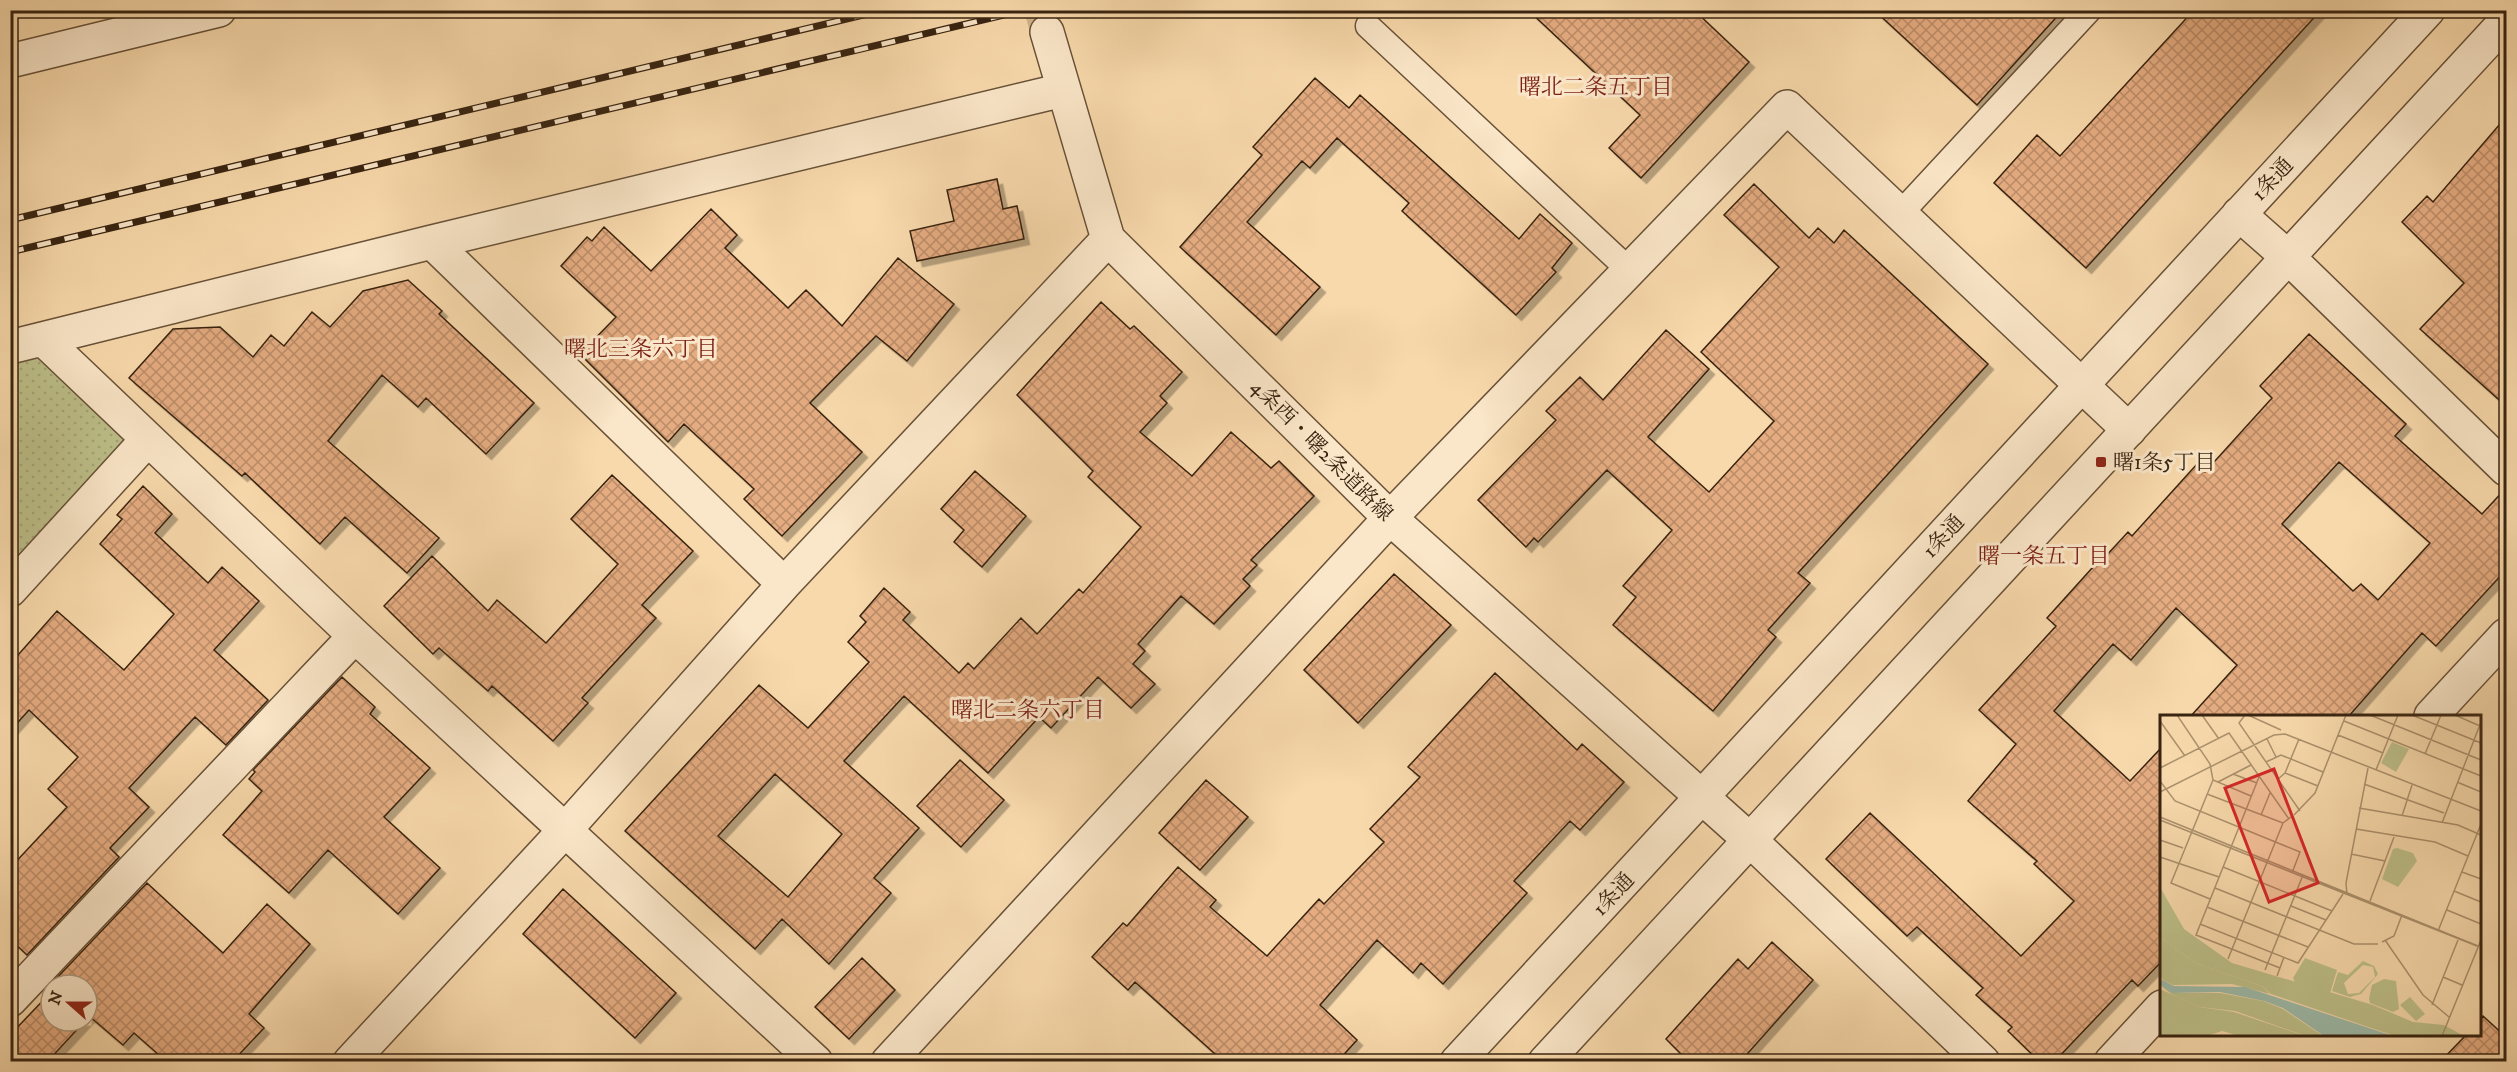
<svg xmlns="http://www.w3.org/2000/svg" width="2517" height="1072" font-family="'IM FELL DW Pica','Noto Serif JP',serif">
	<style>
		.green { fill: url(#green-dots); stroke: #7a724d; stroke-width: 1.5 }
		.building { fill: url(#building-cross-hatch); stroke: #382411; stroke-width: 1.5; fill-rule: evenodd; filter: url(#shadow) }
		.lines { fill: none; stroke-linecap: round; stroke-linejoin: round }
		.minor-tunnel { stroke: #d2b58c; stroke-width: 33; stroke-dasharray: 33 16; stroke-linecap: butt }
		.service-casing { stroke: #685138; stroke-width: 27 }
		.minor-casing { stroke: #685138; stroke-width: 36 }
		.tertiary-casing { stroke: #685138; stroke-width: 36 }
		.service { stroke: #fae6c8; stroke-width: 24 }
		.minor { stroke: #fae6c8; stroke-width: 33 }
		.tertiary { stroke: #fae6c8; stroke-width: 33 }
		.rail-casing { stroke: #382411; stroke-width: 7 }
		.rail { stroke: #fae6c8; stroke-width: 4.5; stroke-dasharray: 14; stroke-linecap: butt }
		.poi-dot { fill: #8f2418; stroke: #fae6c8; stroke-width: 2 }
		.labels { text-anchor: middle; stroke-width: 6; stroke-linejoin: round; paint-order: stroke }
		.street-label { font-size: 21px; fill: #382411; stroke: #fae6c8 }
		.poi-label { font-size: 21px; fill: #382411; stroke: #fae6c8; text-anchor: start }
		.neighbourhood-label { font-size: 22px; fill: #7a1f14; stroke: #fae6c8 }
		.inset-road { fill: none; stroke: #ab916d; stroke-width: 1.5 }
		.view { fill: #d62828; fill-opacity: 0.15; stroke: #d62828; stroke-width: 3 }
		.inset-edge { fill: none; stroke: #382411; stroke-width: 3 }
	</style>
	<defs>
		<pattern id="green-dots" width="8" height="8" patternUnits="userSpaceOnUse" patternTransform="scale(1.5)"><rect width="8" height="8" fill="#bdbf89"/><path d="M2 2h.1M6 6h.1" fill="none" stroke="#a3a475" stroke-width="1.8" stroke-linecap="round"/></pattern>
		<pattern id="building-cross-hatch" width="8" height="8" patternUnits="userSpaceOnUse" patternTransform="scale(1.5)"><rect width="8" height="8" fill="#e5ac81"/><path d="M0 0l8 8M0 8l8-8" fill="none" stroke="#bb8c68"/></pattern>
		<filter id="shadow"><feDropShadow dx="5.5" dy="5.5" stdDeviation="0" flood-color="#0004"/></filter>
	</defs>
	<rect width="100%" height="100%" fill="#f8d9ab"/>
	<filter id="stains"><feTurbulence type="fractalNoise" baseFrequency=".00333" numOctaves="4"/><feColorMatrix values="0 0 0 0 .2 0 0 0 0 .09 0 0 0 0 .02 0 0 0 .5 -.17"/></filter>
	<radialGradient id="worn" r=".72"><stop offset=".6" stop-color="#630" stop-opacity="0"/><stop offset="1" stop-color="#630" stop-opacity=".3"/></radialGradient>
	<!-- green -->
	<path class="green" d="M43,339l105,100 -138,151v-243z"/>
	<!-- building -->
	<path class="building" d="M1528,10h166l55,52 -108,116 -32,-30 31,-33z
		M1874,10h189l-86,95z
		M2194,10h127l-235,258 -92,-85 43,-48 23,21z
		M1315,78l34,30 11,-13 159,144 21,-25 32,29 -20,25 4,4 -40,43 -114,-104 7,-8 -72,-65 -27,30 -8,-7 -55,61 73,65 -44,48 -96,-88 82,-92 -9,-8z
		M2506,117v289l-86,-77 44,-46 -62,-61 25,-26 6,6z
		M997,179l6,30 14,-3 7,33 -107,22 -7,-30 44,-10 -7,-31z
		M1754,184l55,54 9,-10 16,15 10,-13 144,134 -190,209 12,10 -42,47 8,7 -63,74 -100,-86 23,-28 -13,-11 49,-56 -65,-60 -69,72 -4,-4 -8,9 -48,-47 78,-80 -10,-9 34,-34 23,23 63,-70 43,39 -61,68 61,55 65,-71 -73,-69 78,-85 -55,-52z
		M711,209l26,26 -12,13 63,60 18,-18 36,36 56,-68 56,46 -47,57 -31,-25 -66,67 52,49 -80,84 -38,-37 10,-10 -70,-65 -16,18 -88,-88 36,-37 -55,-51 26,-29 5,4 12,-14 47,44z
		M408,280l34,31 -3,3 95,89 -48,51 -60,-56 -8,9 -36,-32 -54,66 111,97 -32,35 -62,-56 -25,27 -75,-71 -3,3 -113,-98 44,-49 47,-2 33,30 18,-22 13,11 28,-34 18,15 33,-36z
		M1101,302l29,27 4,-3 48,46 -22,24 7,7 -27,29 52,44 39,-44 40,36 8,-7 35,35 -63,64 6,5 -14,14 7,7 -36,38 -33,-28 -43,48 7,7 -12,13 22,20 -24,24 -33,-31 -47,51 -12,-11 -51,56 -84,-77 -60,65 75,67 -45,50 17,15 -62,71 -47,-45 -27,30 -130,-118 134,-146 49,43 61,-66 -21,-20 18,-20 -6,-6 24,-28 26,24 -7,8 56,53 9,-10 6,6 47,-51 16,16 42,-45 4,4 58,-66 -53,-50 5,-6 -76,-76zM775,774l67,60 -54,63 -70,-61z
		M2309,334l97,90 -11,12 87,78 24,-26v82l-70,76 -14,-13 -74,84h-158l47,-52 -61,-57 -45,52 -18,-16 -59,67 76,70 32,-34v214l-24,25 -6,-6 -78,82h-14l-32,-31 4,-4 -36,-32 7,-7 -66,-61 -10,9 -81,-77 44,-46 151,143 53,-55 -40,-37 3,-3 -69,-60 48,-57 -37,-34 77,-84 -9,-8 56,-62 2,1 23,-25 4,4 65,-72 8,8 67,-74 -12,-12zM2339,462l91,81 -52,57 -17,-16 -8,7 -71,-67z
		M975,471l51,45 -44,51 -28,-25 10,-12 -23,-21z
		M612,475l81,76 -51,54 14,13 -74,80 6,5 -35,38 -61,-55 -4,5 -49,-43 -6,6 -49,-48 48,-50 56,55 9,-11 49,43 72,-79 -47,-45z
		M143,486l29,28 -17,19 53,50 14,-16 37,34 -45,49 54,50 -42,45 -31,-28 -66,71 20,19 -39,41 9,9 -92,98 -17,-16v-71l57,-61 -19,-18 30,-32 -49,-47 -19,21v-67l47,-53 67,59 50,-56 -74,-70 22,-25 -5,-4z
		M1394,574l57,51 -93,98 -54,-53z
		M1495,673l82,77 5,-6 42,38 -44,48 -10,-9 -56,60 13,12 -84,91 -22,-21 -8,10 -36,-33 -57,65 37,35 -20,22h-113l-89,-80 -7,8 -36,-33 31,-34 4,3 51,-59 38,33 -6,7 57,49 52,-57 5,5 60,-62 -14,-13 50,-52 -12,-10z
		M342,677l33,30 -5,7 60,54 -46,49 56,51 -42,46 -70,-64 -39,43 -66,-58 39,-44 -13,-12 6,-7 -2,-2z
		M960,760l44,40 -43,47 -44,-41z
		M1206,780l42,37 -48,53 -41,-37z
		M147,883l76,70 44,-49 43,40 -61,70 15,14 -32,34h-65l-33,-29 -11,12 -34,-29 -2,3v-34h-29l-4,-4z
		M563,889l113,104 -41,45 -112,-104z
		M1772,942l41,38 -73,82h-51l-23,-23 72,-80 10,10z
		M862,958l33,32 -46,49 -34,-32z
		M51,992v29h34l-38,41h-26l-11,-10v-17z
		M2483,1016l23,21v25h-66l26,-27h14v-15z"/>
	<g class="lines">
		<!-- minor-tunnel -->
		<path class="minor-tunnel" d="M1041,10l6,22"/>
		<!-- service casing -->
		<g class="service-casing">
			<path id="service" d="M1368,26l261,244
				M1900,214l189,-204"/>
		</g>
		<!-- minor casing -->
		<g class="minor-casing">
			<path id="minor" d="M1047,32l61,207 282,279 361,323 232,221
				M10,61l209,-51
				M2239,214l50,44 217,211
				M432,242l352,342
				M43,339l312,297 461,426
				M10,347l422,-105 631,-152
				M10,590l138,-151
				M2431,716l75,-81
				M10,1000l345,-364
				M350,1062l216,-233 218,-245 324,-345
				M888,1062l502,-544 397,-411 342,323
				M2111,1062l51,-55"/>
		</g>
		<!-- tertiary casing -->
		<g class="tertiary-casing">
			<path id="tertiary" d="M1457,1062l971,-1052
				M1545,1062l961,-1041"/>
		</g>
		<!-- service -->
		<use href="#service" class="service"/>
		<!-- minor -->
		<use href="#minor" class="minor"/>
		<!-- tertiary -->
		<use href="#tertiary" class="tertiary"/>
		<!-- rail casing -->
		<g class="rail-casing">
			<path id="rail" d="M10,220l874,-210
				M10,252l1015,-242"/>
		</g>
		<!-- rail -->
		<use href="#rail" class="rail"/>
	</g>
	<!-- markers -->
	<rect class="poi-dot" x="2095" y="456" width="12" height="12" rx="3"/>
	<g class="labels">
		<!-- street labels -->
		<g class="street-label">
			<text transform="translate(2272 179) rotate(-47)" y="7">1条通</text>
			<text transform="translate(1322 450) rotate(45)" y="7">4条西・曙2条道路線</text>
			<text transform="translate(1943 536) rotate(-47)" y="7">1条通</text>
			<text transform="translate(1613 894) rotate(-47)" y="7">1条通</text>
		</g>
		<!-- poi labels -->
		<g class="poi-label">
			<text x="2113" y="469">曙1条5丁目</text>
		</g>
		<!-- neighbourhood labels -->
		<g class="neighbourhood-label">
			<text x="1596" y="94">曙北二条五丁目</text>
			<text x="641" y="356">曙北三条六丁目</text>
			<text x="2044" y="563">曙一条五丁目</text>
			<text x="1028" y="717">曙北二条六丁目</text>
		</g>
	</g>
	<!-- overview -->
	<g transform="translate(2160 715)">
		<rect width="321" height="321" fill="#f8d9ab"/>
		<path d="M0,172l24,42 48,34 141,42 40,17 31,3 20,11h-69l-124,-42 -9,-8 -67,-23 -35,-26zM0,274l39,18 35,5 71,24h-65l-18,-5 -15,5h-47z" fill="#bdbf89"/>
		<path d="M0,222l35,26 67,23 8,8 -38,-10 -59,1 -9,-4 -4,-4zM0,271l13,7h47l43,8 20,8 40,27h-17l-71,-25 -36,-4 -26,-12z" fill="#bdbf89"/>
		<path d="M232,27l17,7 -13,23 -15,-9zM237,133l16,5 4,8 -19,26 -16,-8 11,-30zM145,243l32,12 -7,23 -35,-11 -2,-4zM203,246l11,5 4,8 -17,20 -11,3 -18,-6 6,-19 10,3zM203,250l10,2 2,10 -16,16 -11,1 -4,-11zM224,264l12,2 3,28 -6,3 -23,-9 -1,-4 3,-14zM250,282l15,17 -9,7 -16,-16z" fill="#bdbf89" fill-rule="evenodd"/>
		<path d="M0,264l14,7 71,1 148,49h-69l-41,-28 -19,-7 -44,-9 -48,1 -12,-8z" fill="#9dbaa9"/>
		<path class="inset-road" d="M17,0l33,49 3,16 38,16M42,0l17,24M85,0l-6,8 61,88M88,0l33,15M210,0l111,45M252,0l69,28M295,0l25,11M0,6l25,35M184,6l137,55M178,20l45,18M107,24l9,18M265,39l16,-39M106,47l15,-7 42,17M0,53l69,-35 60,86M216,55l22,-55M125,58l33,13M73,59l24,9M99,62l-63,158 84,33M118,64l7,-6 14,-34M0,66l15,20 125,51 -8,21M58,67l33,-17M297,67l24,10M204,69l80,29M0,77l114,-57 11,-1 196,77M47,79l76,29M199,93l99,17 23,10M101,100l9,-22M134,100l21,-22 31,-78M242,101l10,-31M0,102l318,129M0,105l317,126M282,108l39,-101M196,114l79,13 33,14M0,125l23,8M191,139l34,7M0,142l59,20M63,152l109,44M302,157l19,7M55,173l139,56h24M294,176l27,11M187,180l-1,-12 22,-115M50,184l-39,-16 42,-103M210,186l24,-64M131,191l35,14M47,192l101,40M287,195l34,14M40,209l98,39 45,-69M278,216l43,-107M225,225l38,55 26,22M222,227l12,-6 8,-21M68,244l55,-136 8,-6M105,255l38,-95M117,261l7,-19M283,262l19,8M272,290l26,-65M282,321l39,-96"/>
		<path class="view" d="M114,54l44,114 -49,19 -44,-114z"/>
		<rect width="321" height="321" class="inset-edge"/>
	</g>
	<!-- margin -->
	<rect width="2517" height="1072" fill="none" stroke="#f8d9ab" stroke-width="36"/>
	<rect x="12" y="12" width="2493" height="1048" fill="none" stroke="#382411" stroke-width="3"/>
	<rect x="18" y="18" width="2481" height="1036" fill="none" stroke="#382411" stroke-width="1.5"/>
	<!-- north arrow -->
	<g transform="translate(69 1003) rotate(291)"><circle r="28" fill="#fae6c8" stroke="#ac987f" stroke-width="1.5"/>
	<path d="M0-4.5L10 22L0 15L-10 22Z" fill="#8f2418"/>
	<text y="-9" font-size="16" font-weight="bold" text-anchor="middle" fill="#382411">N</text>
	</g>
	<rect width="100%" height="100%" filter="url(#stains)"/>
	<rect width="100%" height="100%" fill="url(#worn)"/>
</svg>
